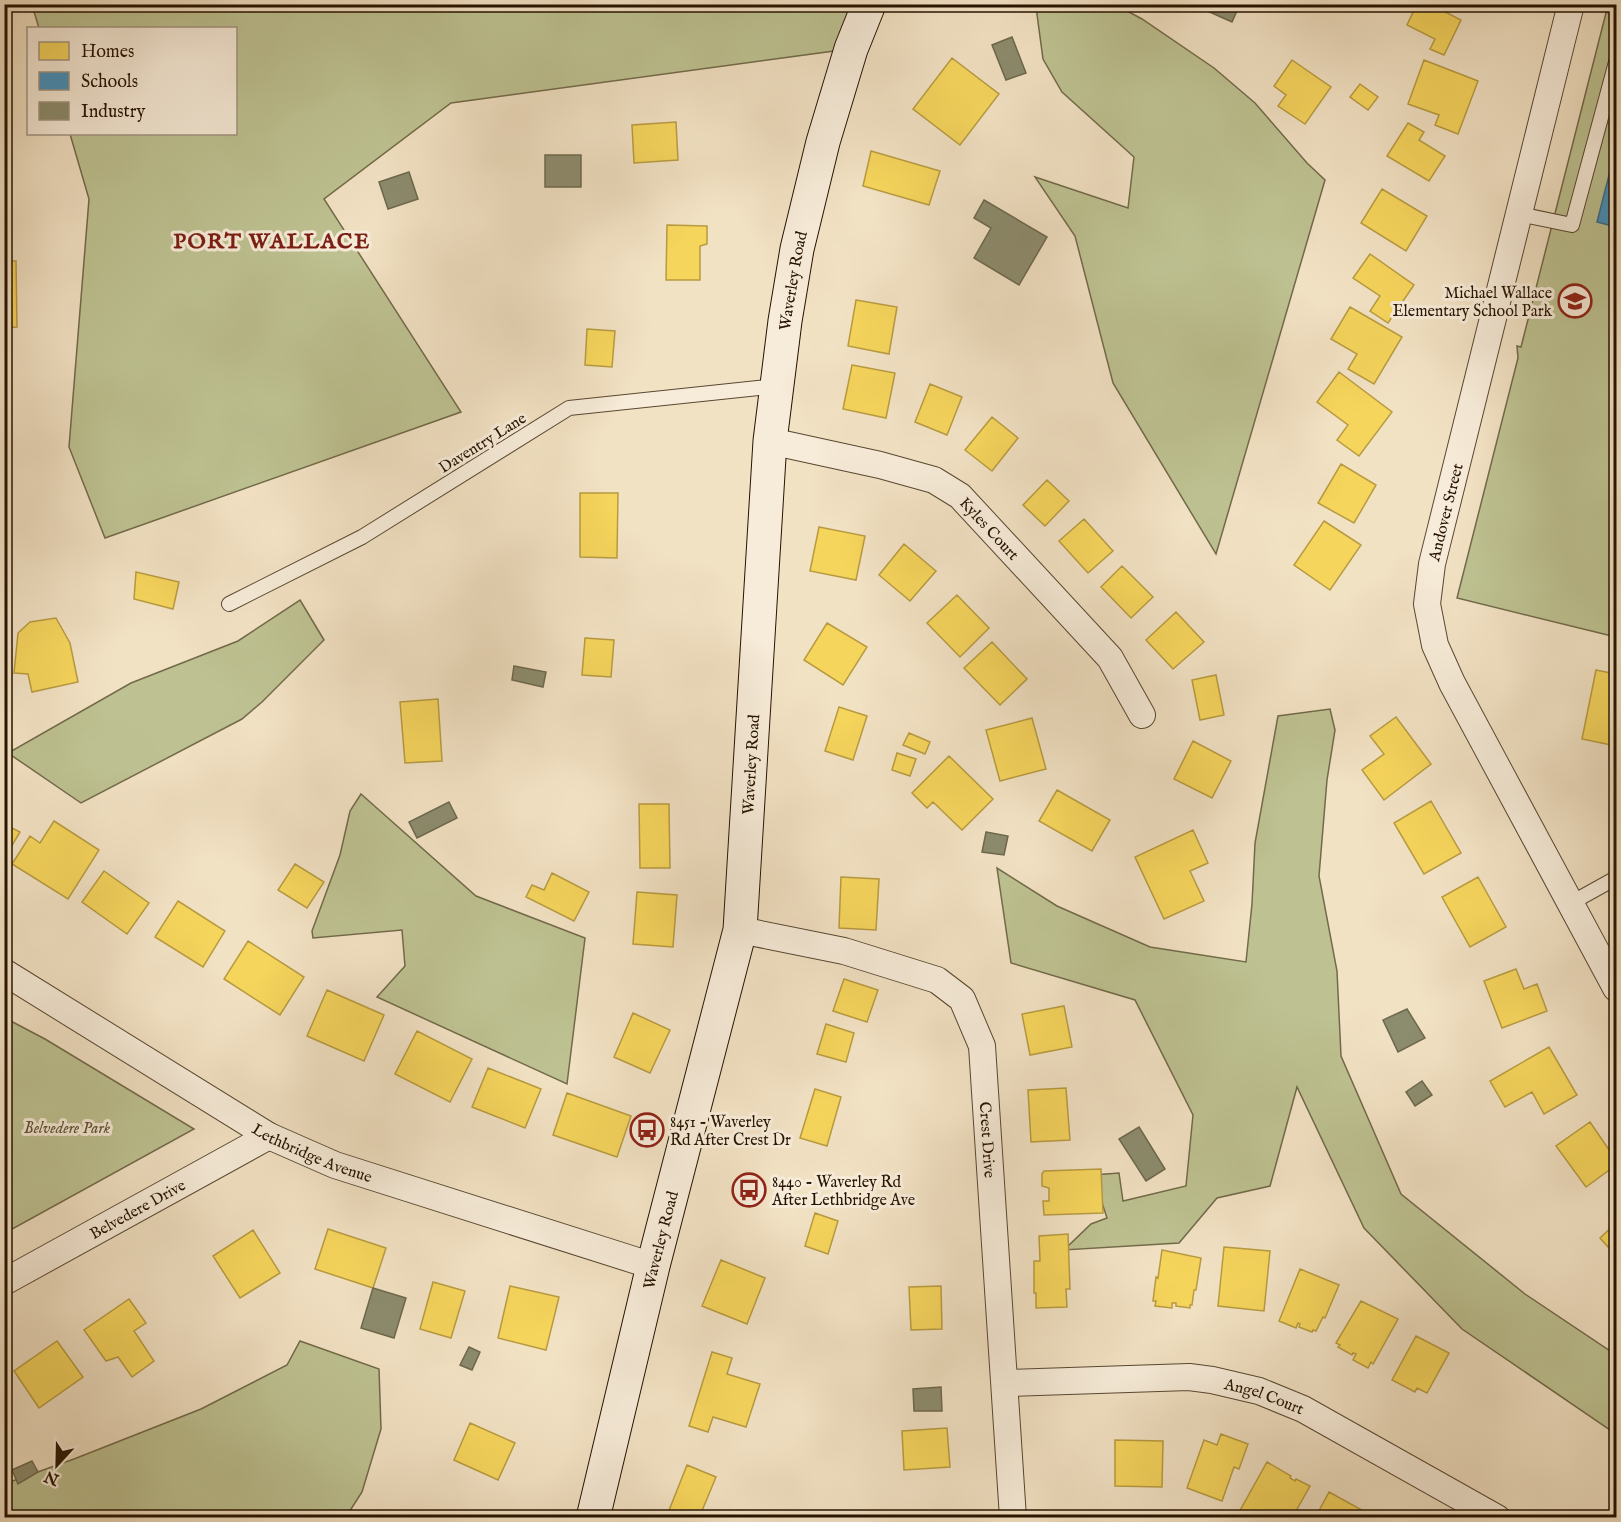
<svg xmlns="http://www.w3.org/2000/svg" width="1621" height="1522" font-family="'IM FELL English',serif">
	<style>
		.green { fill: #bec292; stroke: #726a49; stroke-width: 1.5 }
		.homes { fill: #f6d55c; stroke: #b89b40; stroke-width: 1.5 }
		.schools { fill: #4393c3; stroke: #3a6d88; stroke-width: 1.5 }
		.industry { fill: #8c8c6e; stroke: #6d684d; stroke-width: 1.5 }
		.lines { fill: none; stroke-linecap: round; stroke-linejoin: round }
		.lane-casing { stroke: #594731; stroke-width: 16 }
		.street-casing { stroke: #594731; stroke-width: 28 }
		.secondary-casing { stroke: #261300; stroke-width: 35 }
		.lane { stroke: #f7ecd9; stroke-width: 14 }
		.street { stroke: #f7ecd9; stroke-width: 26 }
		.secondary { stroke: #f7ecd9; stroke-width: 33 }
		.labels { text-anchor: middle; stroke-width: 6; stroke-linejoin: round; paint-order: stroke }
		.street-label { font-size: 16px; fill: #261300; stroke: #f7ecd9 }
		.poi-label { font-size: 16px; fill: #261300; stroke: #f7ecd9; text-anchor: start }
		.park-label { font-size: 16px; font-style: italic; fill: #5b5033; stroke: #f7ecd9 }
		.district-label { font-size: 22px; font-weight: bold; letter-spacing: 1.5px; fill: #7a1f14; stroke: #f7ecd9 }
	</style>
	<rect width="100%" height="100%" fill="#f2e2c4"/>
	<filter id="stains"><feTurbulence type="fractalNoise" baseFrequency=".00333" numOctaves="4"/><feColorMatrix values="0 0 0 0 .2 0 0 0 0 .09 0 0 0 0 .02 0 0 0 .5 -.17"/></filter>
	<radialGradient id="worn" r=".72"><stop offset=".6" stop-color="#630" stop-opacity="0"/><stop offset="1" stop-color="#630" stop-opacity=".3"/></radialGradient>
	<!-- green -->
	<path class="green" d="M1038,4l78,1 26,14 72,49 41,35 52,60 18,17 -109,374 -103,-171 -38,-147 -40,-59 93,31 6,-51 -72,-65 -19,-33 -7,-52z
		M32,5h821l-19,46 -383,52 -127,96 137,213 -356,126 -36,-91 20,-248 -19,-65h166v-106h-197z
		M1608,5h8v632l-159,-39 61,-240 -1,-12 4,1z
		M300,600l24,40 -62,62 -20,17 -161,84 -73,-50 123,-70 107,-42z
		M1330,709l5,21 -8,50 -8,96 18,95 4,85 60,138 124,100 91,61v79l-154,-105 -98,-101 -67,-141 -27,99 -53,12 -38,45 -115,7 27,-26 16,-6 -14,-43 26,-2 4,28 63,-15 7,-71 -58,-115 -124,-37 -14,-95 60,38 93,41 96,15 6,-58 3,-61 23,-127z
		M361,794l115,102 109,42 -18,146 -190,-87 28,-31 -3,-36 -89,8 -1,-7 28,-76 10,-44z
		M5,1018l40,21 149,90 -189,104z
		M300,1341l79,28 2,60 -19,63 -16,25h-341l-1,-33 70,-25 127,-50 86,-44z"/>
	<!-- homes -->
	<path class="homes" d="M1417,4h13l31,16 -17,35 -14,-6 5,-10 -28,-14z
		M952,58l47,36 -39,51 -47,-36z
		M1292,60l39,27 -26,37 -27,-18 8,-11 -12,-9z
		M1424,60l54,21 -20,53 -23,-9 4,-10 -31,-11z
		M1360,84l18,13 -10,13 -18,-13z
		M676,122l2,38 -44,3 -2,-38z
		M1408,123l16,9 -5,8 26,16 -16,25 -42,-25z
		M871,151l69,20 -11,34 -66,-19z
		M1382,189l45,27 -21,35 -45,-28z
		M667,225l40,1v18l-7,2v34h-34z
		M1370,254l44,31 -26,38 -18,-12 10,-15 -27,-18z
		M4,261h12l1,66 -13,1z
		M856,300l41,7 -8,47 -41,-8z
		M1350,307l52,30 -28,47 -26,-15 9,-15 -26,-15z
		M587,329l28,2 -3,36 -27,-2z
		M852,365l43,8 -9,45 -43,-9z
		M1339,372l53,40 -33,44 -22,-16 11,-15 -31,-23z
		M930,384l32,13 -15,38 -32,-13z
		M992,417l26,21 -26,33 -27,-21z
		M1341,464l35,21 -22,38 -36,-20z
		M1047,480l22,21 -24,25 -22,-21z
		M580,493h38l-1,65 -37,-1z
		M1084,519l29,32 -25,22 -29,-32z
		M1324,521l37,24 -31,45 -36,-25z
		M819,527l46,9 -9,44 -46,-9z
		M904,544l32,27 -26,30 -31,-26z
		M1122,566l31,31 -22,21 -30,-31z
		M136,572l43,10 -6,27 -39,-10z
		M957,595l32,33 -29,29 -33,-34z
		M1176,612l28,30 -31,27 -27,-29z
		M56,618l14,25 8,39 -46,10 -4,-18 -14,-1 4,-40 12,-11z
		M827,623l40,24 -24,38 -39,-25z
		M585,638l29,2 -3,37 -29,-2z
		M992,642l35,37 -27,26 -36,-37z
		M1596,670l20,4v72l-34,-7z
		M1216,675l8,40 -24,5 -8,-40z
		M438,699l4,62 -37,2 -5,-61z
		M839,707l28,9 -14,44 -28,-9z
		M1396,717l35,47 -47,36 -22,-30 22,-16 -14,-18z
		M1032,718l14,51 -46,12 -14,-51z
		M909,733l21,9 -5,12 -22,-9z
		M1193,741l38,20 -19,37 -38,-19z
		M897,753l19,6 -6,17 -18,-6z
		M949,756l44,43 -31,31 -29,-28 -6,6 -15,-15z
		M1057,790l53,30 -18,31 -53,-30z
		M4,798l7,4 -7,11z
		M1431,801l30,52 -37,21 -30,-51z
		M639,804h30l1,64h-30z
		M54,821l45,29 -31,49 -56,-35 18,-28 10,7z
		M4,824l16,8 -16,27z
		M1193,830l15,33 -18,8 14,30 -40,18 -29,-62z
		M295,864l29,18 -17,26 -29,-18z
		M104,871l45,32 -22,31 -45,-32z
		M552,873l37,19 -15,29 -48,-24 6,-12 12,5z
		M841,877l38,2 -3,51 -37,-2z
		M1478,877l28,50 -36,20 -28,-50z
		M637,892l40,3 -4,52 -40,-3z
		M178,901l47,30 -22,36 -48,-30z
		M248,941l56,36 -24,38 -56,-36z
		M1516,969l8,20 13,-5 10,27 -45,17 -18,-47z
		M844,979l34,11 -11,32 -34,-11z
		M327,990l57,25 -20,46 -57,-25z
		M1064,1006l8,41 -42,8 -8,-41z
		M633,1013l37,17 -20,43 -36,-16z
		M826,1024l28,9 -8,29 -29,-8z
		M417,1031l55,28 -22,43 -55,-28z
		M1549,1047l28,48 -33,19 -12,-22 -27,15 -15,-26z
		M488,1068l53,21 -16,39 -53,-21z
		M1066,1088l4,52 -39,2 -3,-52z
		M815,1089l26,8 -14,49 -27,-8z
		M567,1093l64,23 -14,41 -64,-22z
		M1590,1122l26,38v5l-30,22 -30,-41z
		M1101,1169l2,44 -59,2 -1,-14h6v-13l-7,-2v-12l2,-3z
		M815,1213l23,8 -10,33 -23,-8z
		M1616,1223v33l-16,-18z
		M328,1229l58,19 -13,40 -58,-19z
		M253,1230l27,43 -40,25 -27,-42z
		M1068,1234l2,55h-4l1,18 -31,1v-15h-2v-32h6l-1,-25z
		M1224,1247l46,4 -6,60 -46,-5z
		M1162,1250l39,8 -5,32h-2l-2,15h-2v3l-14,-2v-3h-4v5l-17,-2 1,-5h-3l3,-24 2,1z
		M721,1260l44,18 -18,46 -45,-18z
		M1300,1269l39,16 -14,33 -2,-1 -7,14 -3,-1 -1,2 -13,-5 1,-3 -2,-1 -2,5 -17,-7z
		M433,1282l32,9 -14,47 -31,-9z
		M510,1286l49,11 -13,53 -48,-12z
		M941,1286l1,43 -31,1 -2,-43z
		M129,1299l17,24 -12,8 20,30 -22,16 -14,-20 -12,4 -22,-31z
		M1361,1301l37,18 -25,45 -2,-2 -3,6 -15,-8 3,-6 -3,-1 -1,2 -14,-8 2,-2 -4,-2z
		M1416,1336l33,17 -22,40 -10,-5 -2,4 -23,-12z
		M57,1341l26,36 -44,31 -25,-37z
		M712,1352l20,6 -5,16 33,10 -14,43 -33,-10 -5,15 -19,-6z
		M470,1423l45,20 -17,37 -44,-20z
		M947,1428l3,39 -46,3 -2,-39z
		M1221,1434l27,10 -9,25 -5,-2 -12,34 -35,-13 17,-48 13,5z
		M1115,1440l48,1 -1,46 -47,-1z
		M1267,1462l24,14 -1,2 5,3 1,-2 14,7 -18,32h-48l-6,-4z
		M687,1465l29,12 -17,41h-33z
		M1329,1492l42,23 -1,3h-55z
		M960,1512v6h-34v-4z"/>
	<!-- schools -->
	<path class="schools" d="M1616,148v79l-19,-5z"/>
	<!-- industry -->
	<path class="industry" d="M1205,4h35l-8,18 -29,-13z
		M1012,37l14,36 -20,7 -14,-35z
		M545,155h36v32h-36z
		M409,172l9,27 -30,10 -9,-27z
		M984,200l63,37 -28,48 -45,-27 17,-30 -17,-10z
		M514,666l32,6 -3,15 -31,-7z
		M449,802l8,16 -40,20 -8,-16z
		M986,832l22,4 -4,19 -22,-3z
		M1407,1009l18,29 -27,14 -15,-32z
		M1422,1081l10,14 -17,11 -9,-14z
		M1139,1127l26,42 -19,12 -27,-42z
		M373,1288l33,10 -12,40 -33,-10z
		M469,1347l11,5 -8,18 -12,-5z
		M941,1387l1,24h-28l-1,-22z
		M32,1461l6,11 -20,12 -6,-14z"/>
	<g class="lines">
		<!-- lane casing -->
		<g class="lane-casing">
			<path id="lane" d="M1606,4l10,4
				M1519,214l53,11 44,-163
				M229,604l133,-67 207,-129 208,-22
				M1571,903l45,-25"/>
		</g>
		<!-- street casing -->
		<g class="street-casing">
			<g id="street">
				<path d="M1571,4l-139,560 -5,40 8,41 17,38 164,305"/>
				<path id="s1" d="M770,441l110,24 54,15 26,16 150,162 32,57"/>
				<path id="s2" d="M740,930l104,21 93,29 25,19 20,47 31,472"/>
				<path id="s3" d="M4,972l265,164 66,29 318,101"/>
				<path id="s4" d="M4,1282l265,-146"/>
				<path id="s5" d="M1005,1383l184,-6 23,3 47,11 44,18 194,109"/>
			</g>
		</g>
		<!-- secondary casing -->
		<g class="secondary-casing">
			<g id="secondary">
				<path id="s6" d="M593,1518l60,-252 87,-336 30,-489 15,-120 12,-72 26,-107 28,-93 18,-45"/>
			</g>
		</g>
		<!-- lane -->
		<use href="#lane" class="lane"/>
		<!-- street -->
		<use href="#street" class="street"/>
		<!-- secondary -->
		<use href="#secondary" class="secondary"/>
	</g>
	<!-- icons -->
	<defs>
		<g id="school-ring" transform="scale(1.725)"><circle r="9.5" fill="#f7ecd9" stroke="#8f2418" stroke-width="1.5"/><path d="M0-5L7-2L0 1L-7-2ZM-4 1L0 2.5L4 1V4Q0 6-4 4Z" fill="#8f2418"/></g>
		<g id="bus-ring" transform="scale(1.725)"><circle r="9.5" fill="#f7ecd9" stroke="#8f2418" stroke-width="1.5"/><path d="M-5-6H5V4H4V6H2V4H-2V6H-4V4H-5ZM-3.5-4V0h7V-4ZM-3.5 1.2v1.5H-2V1.2ZM2 1.2v1.5H3.5V1.2Z" fill="#8f2418"/></g>
	</defs>
	<g fill-rule="evenodd">
		<use href="#school-ring" x="1575" y="301"/>
		<use href="#bus-ring" x="647" y="1130"/>
		<use href="#bus-ring" x="749" y="1190"/>
	</g>
	<g class="labels">
		<!-- street labels -->
		<g class="street-label">
			<text dy="6" stroke="none"><textPath href="#s6" startOffset="1258">Waverley Road</textPath></text>
			<text transform="translate(482 442) rotate(-32)" y="6">Daventry Lane</text>
			<text transform="translate(1445 512) rotate(-76)" y="6">Andover Street</text>
			<text dy="6" stroke="none"><textPath href="#s1" startOffset="243">Kyles Court</textPath></text>
			<text dy="6" stroke="none"><textPath href="#s6" startOffset="772">Waverley Road</textPath></text>
			<text dy="6" stroke="none"><textPath href="#s2" startOffset="380">Crest Drive</textPath></text>
			<text dy="6" stroke="none"><textPath href="#s3" startOffset="358">Lethbridge Avenue</textPath></text>
			<text dy="6" stroke="none"><textPath href="#s4" startOffset="152">Belvedere Drive</textPath></text>
			<text dy="6" stroke="none"><textPath href="#s6" startOffset="286">Waverley Road</textPath></text>
			<text dy="6" stroke="none"><textPath href="#s5" startOffset="262">Angel Court</textPath></text>
		</g>
		<!-- poi labels -->
		<g class="poi-label">
			<text x="1552" y="298" text-anchor="end">Michael Wallace<tspan x="1552" dy="18">Elementary School Park</tspan></text>
			<text x="670" y="1127">8451 - Waverley<tspan x="670" dy="18">Rd After Crest Dr</tspan></text>
			<text x="772" y="1187">8440 - Waverley Rd<tspan x="772" dy="18">After Lethbridge Ave</tspan></text>
		</g>
		<!-- park labels -->
		<g class="park-label">
			<text x="67" y="1133">Belvedere Park</text>
		</g>
		<!-- district labels -->
		<g class="district-label">
			<text x="272" y="248">PORT WALLACE</text>
		</g>
	</g>
	<!-- margin -->
	<rect width="1621" height="1522" fill="none" stroke="#f2e2c4" stroke-width="24"/>
	<rect x="6" y="6" width="1609" height="1510" fill="none" stroke="#261300" stroke-width="3"/>
	<rect x="12" y="12" width="1597" height="1498" fill="none" stroke="#261300" stroke-width="1.5"/>
	<!-- legend -->
	<rect x="27" y="27" width="210" height="108" fill="#f7ecd9" stroke="#a39582" stroke-width="1.5"/>
	<rect x="39" y="42" width="30" height="18" fill="#f6d55c" stroke="#a39582" stroke-width="1.5"/>
	<text x="81" y="57" font-size="18" fill="#261300">Homes</text>
	<rect x="39" y="72" width="30" height="18" fill="#4393c3" stroke="#a39582" stroke-width="1.5"/>
	<text x="81" y="87" font-size="18" fill="#261300">Schools</text>
	<rect x="39" y="102" width="30" height="18" fill="#8c8c6e" stroke="#a39582" stroke-width="1.5"/>
	<text x="81" y="117" font-size="18" fill="#261300">Industry</text>
	<!-- north arrow -->
	<g transform="translate(57 1465) rotate(202)" stroke="#f7ecd9" stroke-width="4.5" paint-order="stroke">
	<path d="M0-4.5L10 22L0 15L-10 22Z" fill="#261300"/>
	<text y="-9" font-size="16" font-weight="bold" text-anchor="middle" fill="#261300">N</text>
	</g>
	<rect width="100%" height="100%" filter="url(#stains)"/>
	<rect width="100%" height="100%" fill="url(#worn)"/>
</svg>
